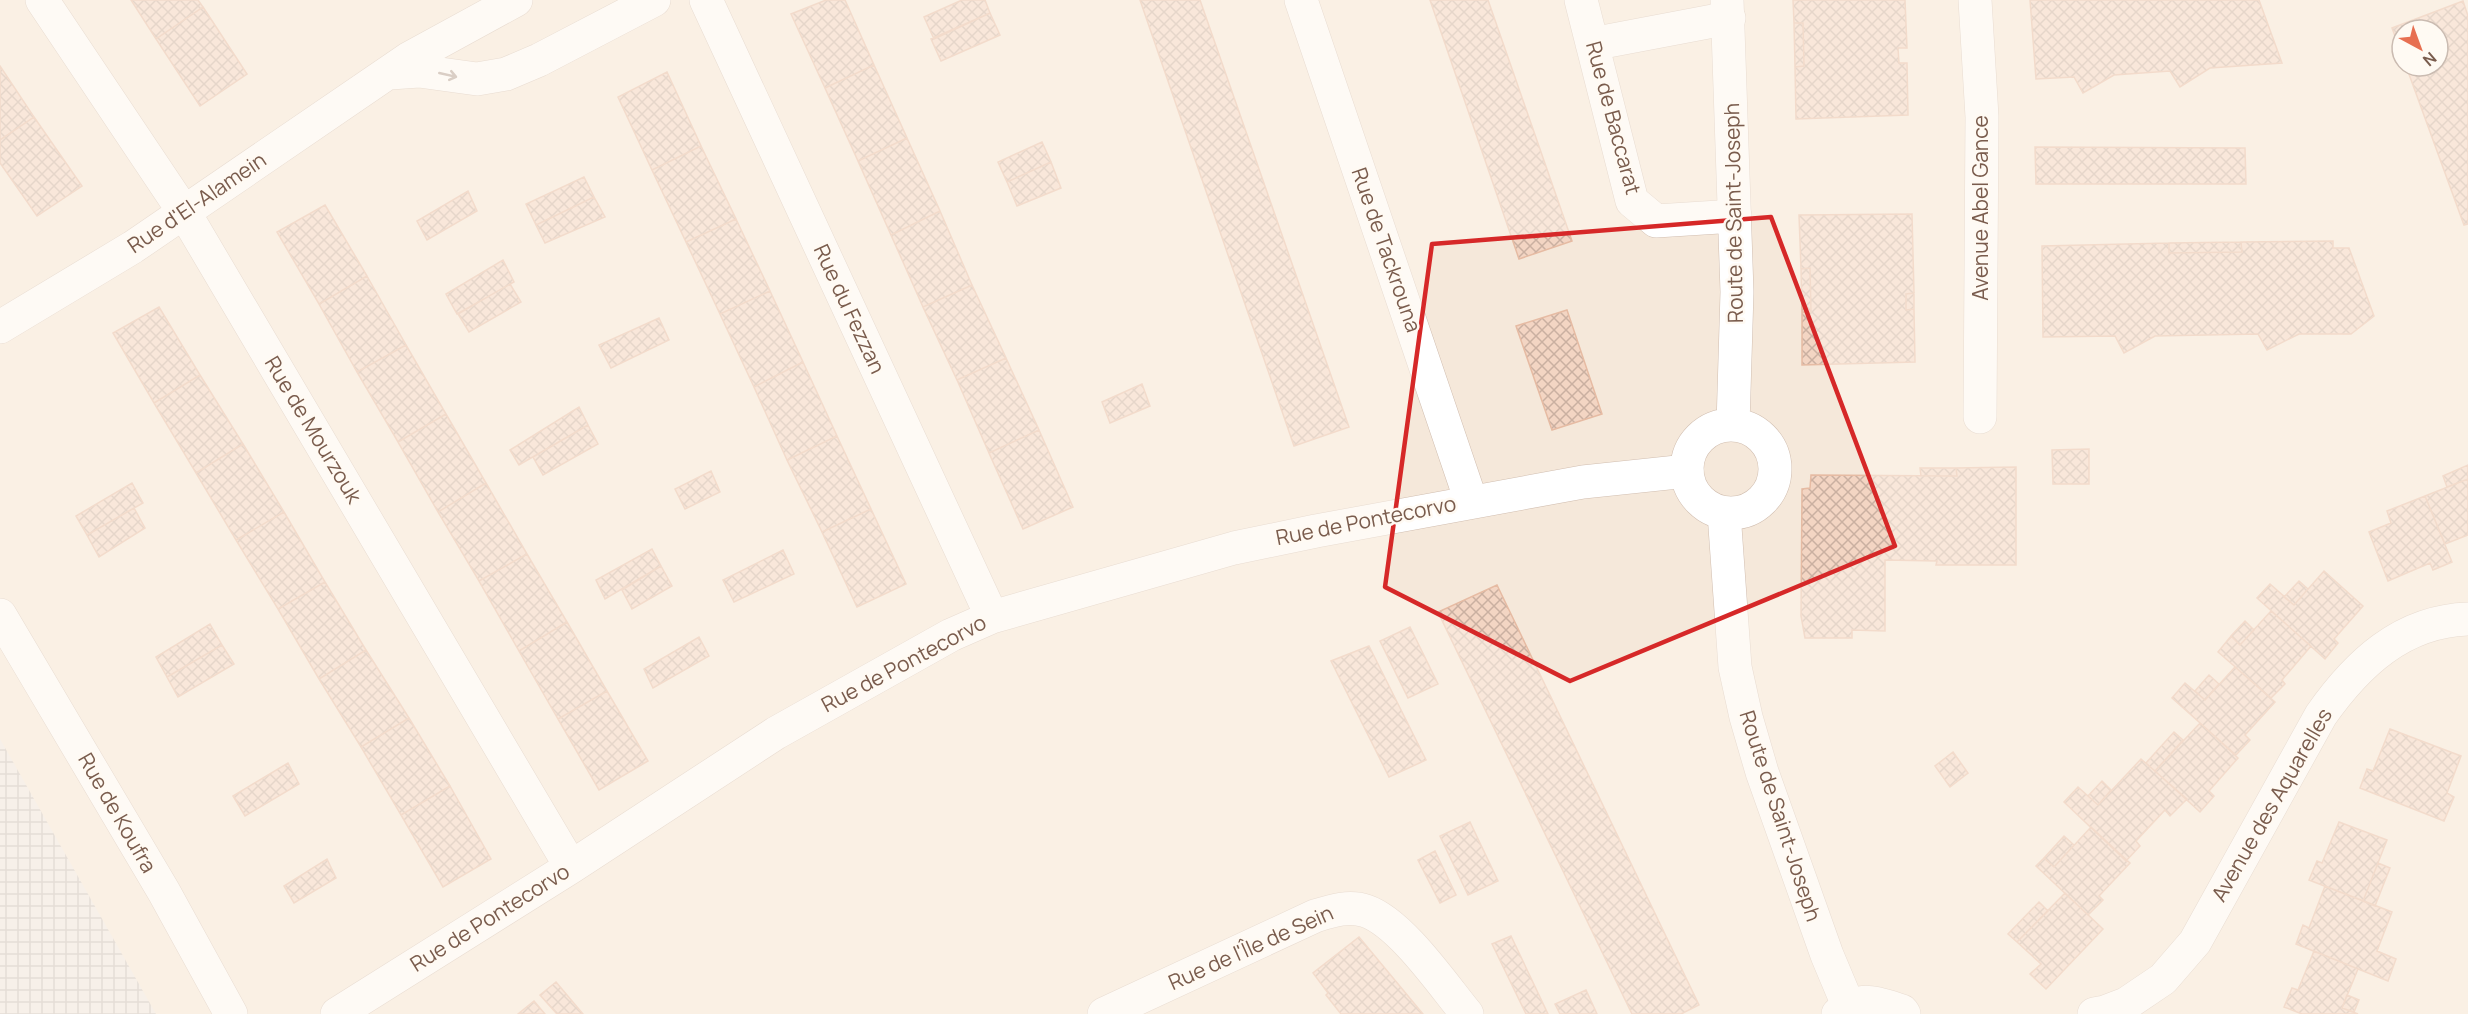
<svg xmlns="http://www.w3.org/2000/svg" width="2468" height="1014" font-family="Manrope,sans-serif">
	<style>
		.residential { fill: #f5e8da; fill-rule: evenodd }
		.industrial { fill: url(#industrial-grid) }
		.building { fill: url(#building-cross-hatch); stroke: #e6bba3; stroke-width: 1.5 }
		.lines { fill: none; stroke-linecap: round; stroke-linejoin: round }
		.minor-casing { stroke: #d1beb0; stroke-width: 34 }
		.tertiary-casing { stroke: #d1beb0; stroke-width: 34 }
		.minor { stroke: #fff; stroke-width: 33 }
		.tertiary { stroke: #fff; stroke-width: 33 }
		.oneway { stroke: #af9d94 }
		.marked { fill: none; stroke: #d62828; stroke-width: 4.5; stroke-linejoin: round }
		.labels { text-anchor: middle; stroke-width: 5; stroke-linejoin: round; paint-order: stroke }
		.street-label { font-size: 21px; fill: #7a5c4d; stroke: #fffaf3 }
	</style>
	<defs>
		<pattern id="industrial-grid" width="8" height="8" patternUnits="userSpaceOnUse" patternTransform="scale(1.5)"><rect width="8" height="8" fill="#efe9e4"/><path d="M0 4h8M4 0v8" fill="none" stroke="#c7c0bb"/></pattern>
		<pattern id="building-cross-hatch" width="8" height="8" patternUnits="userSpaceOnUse" patternTransform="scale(1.5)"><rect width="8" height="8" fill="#f3d5c3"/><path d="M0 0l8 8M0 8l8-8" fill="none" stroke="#cab0a1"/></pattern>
	</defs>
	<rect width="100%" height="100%" fill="#fdf6ec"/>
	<!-- residential -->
	<path class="residential" d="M0,0h2468v1014h-2468zM2402,30h36v36h-36z"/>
	<!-- industrial -->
	<path class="industrial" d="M0,739l156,275h-156z"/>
	<!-- building -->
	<path class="building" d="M131,0h67l5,7 -47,32z
		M826,0h19l29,65 -49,23 -34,-74z
		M962,0h23l5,13 -56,26 -10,-22z
		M1140,0h60l149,427 -55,19z
		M1430,0h58l84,241 -53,18z
		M1793,0h112l2,48h-9l1,15h8l1,52 -112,4 -1,-52 9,-1 -1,-43h-9z
		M2030,0h229l23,63 -72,5 -30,19 -10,-16 -56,4 -31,18 -9,-16 -38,2z
		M2463,1l5,15v208l-4,1 -58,-159h32v-36h-36v25l-10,-27z
		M203,7l44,67 -47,32 -44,-67z
		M990,13l10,22 -59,26 -10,-22z
		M1794,23h9l1,43 -9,1z
		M874,65l33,73 -49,23 -33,-73z
		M0,66l34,51 -34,23z
		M667,72l34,74 -49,24 -34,-73z
		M34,117l48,69 -45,30 -37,-53v-23z
		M907,138l33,73 -49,24 -33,-74z
		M1042,142l9,20 -44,20 -9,-20z
		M701,146l35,73 -50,23 -34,-72z
		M2035,147l210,1 1,36h-210z
		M1051,162l10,26 -44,18 -10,-24z
		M584,177l10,20 -58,28 -10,-21z
		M468,191l9,20 -50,29 -10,-19z
		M594,197l11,20 -60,26 -9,-18z
		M325,205l42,71 -48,28 -42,-72z
		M940,211l32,74 -49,22 -32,-72z
		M1912,214l2,79 -8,1v16l8,-1 1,53 -113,3v-53h9l-1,-44 -9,1 -2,-54z
		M736,219l34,72 -50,23 -34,-72z
		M2333,241v7h16l25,68 -23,18h-52l-32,16 -9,-16 -103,2 -31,17 -9,-17 -72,1 -1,-91 127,-3v10l73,-1 -1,-10z
		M2241,242l1,10 -73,1v-10z
		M503,260l11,22 -57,32 -11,-20z
		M1810,268l1,44h-9l-1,-43z
		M367,276l39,69 -49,27 -38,-68z
		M510,284l11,18 -52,30 -11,-18z
		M972,285l34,73 -49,22 -34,-73z
		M770,291l33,71 -49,25 -34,-73z
		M1914,293v16l-8,1v-16z
		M159,307l41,68 -46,28 -41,-70z
		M1567,310l35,104 -50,16 -36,-104z
		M659,318l10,22 -58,28 -12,-23z
		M406,345l40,69 -48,28 -41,-70z
		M1006,358l33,72 -50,23 -32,-73z
		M803,362l34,74 -50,24 -33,-73z
		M200,375l43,69 -47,29 -42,-70z
		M1142,384l8,22 -40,17 -8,-21z
		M579,407l9,18 -69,40 -9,-15z
		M446,414l40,69 -48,29 -40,-70z
		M588,425l10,19 -55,31 -10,-18z
		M1039,430l34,77 -50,22 -34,-76z
		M837,436l34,73 -49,23 -35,-72z
		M243,444l41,68 -48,28 -40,-67z
		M2089,449v35h-36l-1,-34z
		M2468,465v14l-21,8 -4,-11z
		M2016,467v98h-80l1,-4 -52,-1v71l-33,-1v8h-47l-4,-22 1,-127 8,-1 1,-13 146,1 -1,-8z
		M1920,468h36l1,8h-36z
		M711,471l9,21 -35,17 -10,-20z
		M2468,479v56l-23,9 -20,-48z
		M132,483l11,20 -56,32 -11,-19z
		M486,483l41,71 -48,27 -41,-69z
		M2425,496l27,66 -19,8 -3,-7 -42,18 -19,-49 22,-9 -4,-12z
		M134,508l11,20 -46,29 -12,-22z
		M871,509l35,75 -49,23 -35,-75z
		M284,512l41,70 -47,27 -42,-69z
		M652,549l9,17 -56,33 -9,-19z
		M783,550l11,24 -60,28 -11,-22z
		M527,554l40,68 -48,29 -40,-70z
		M661,566l11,20 -40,23 -10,-19z
		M2324,571l39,35 -29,33 4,4 -13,16 -68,-61 13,-14 24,21z
		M2299,581l9,8 -14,16 -10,-8z
		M325,582l41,68 -47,29 -41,-70z
		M1497,585l202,420 -18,9h-49l-194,-402z
		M2271,611l40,35 -29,34 3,4 -14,14 -53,-46 13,-16 9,9z
		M2245,621l9,9 -14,15 -9,-9z
		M567,622l40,69 -49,28 -39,-68z
		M210,624l12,21 -55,32 -11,-20z
		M1410,627l28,57 -30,14 -28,-57z
		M699,637l10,19 -56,32 -9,-19z
		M222,645l12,19 -56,33 -11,-20z
		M1369,646l57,114 -37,17 -58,-116z
		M366,650l43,68 -48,29 -42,-68z
		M2235,667l40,35 -30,33 5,5 -14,15 -64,-57 13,-15 20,17z
		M2209,675l10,9 -14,16 -10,-9z
		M607,691l41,70 -49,29 -41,-71z
		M409,718l41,68 -49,29 -40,-68z
		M2200,723l38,35 -29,33 5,5 -14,16 -45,-41z
		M2390,729l71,27 -14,37 7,4 -10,24 -84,-33 7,-19 6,2z
		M2174,732l9,8 -28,31 -9,-8z
		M1953,752l15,21 -18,14 -15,-21z
		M2141,759l46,40 -17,17 -5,-6 -29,31 4,5 -14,15 -62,-59 14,-15 20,18z
		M288,763l11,21 -54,32 -12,-20z
		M2102,781l9,9 -13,15 -10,-9z
		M450,786l41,73 -48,28 -42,-72z
		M1470,822l28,59 -30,14 -28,-59z
		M2339,822l48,18 -24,61 -54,-21 8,-19 5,2z
		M2091,827l39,36 -31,33 4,4 -15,15 -52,-49 8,-8 10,9z
		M2064,836l10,9 -20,22 -10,-9z
		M1435,851l21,44 -16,8 -22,-43z
		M327,859l9,19 -42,25 -10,-17z
		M2378,863l12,5 -15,38 -12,-5z
		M2325,886l67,26 -15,39 19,8 -8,22 -92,-37 7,-19 6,3z
		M2065,893l38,36 -57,60 -16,-15 11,-10 -24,-22z
		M2039,902l9,9 -31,31 -9,-8z
		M1511,936l37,78h-22l-34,-70z
		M1359,937l64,77h-82l-15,-19 2,-2 -15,-20z
		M2314,951l44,18 -16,39 16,6h-56l-18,-7 8,-19 6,2z
		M556,982l27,32h-26l-17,-19z
		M1586,990l11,24h-37l-5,-10z
		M2347,995l12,5 -5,12 -12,-4z
		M534,1001l11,13h-27z"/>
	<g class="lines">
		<!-- minor casing -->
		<g class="minor-casing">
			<path id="minor" d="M42,0l142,212 387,655
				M706,0l286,617
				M1301,0l170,501
				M1581,0l51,201 24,20 79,-5
				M1975,0l7,117 -2,300
				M1592,44l137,-26
				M390,73l29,-2 58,8 29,-5 33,-14 115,-60
				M0,327l133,-80 275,-188 108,-59
				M0,615l164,277 67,122
				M337,1014l234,-147 205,-134 175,-98 41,-18 242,-69 82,-17 267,-49 104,-11
				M1104,1014l211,-98c16,-5 34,-11 51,-5 35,12 77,74 101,103
				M2094,1014l11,-2 21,-8 37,-25 32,-37 126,-227c36,-51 81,-94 147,-96"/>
		</g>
		<!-- tertiary casing -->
		<g class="tertiary-casing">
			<path id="tertiary" d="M1727,0l10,292 -4,133
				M1687 469a44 44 0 1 1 88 0a44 44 0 1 1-88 0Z
				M1724,513l11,154 11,50 16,55 65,183 21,50
				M1838,1014c21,-18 39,-12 64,-3l2,3"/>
		</g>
		<!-- minor -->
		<use href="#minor" class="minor"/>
		<!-- tertiary -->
		<use href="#tertiary" class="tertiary"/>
	</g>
	<!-- one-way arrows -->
	<defs><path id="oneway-shaft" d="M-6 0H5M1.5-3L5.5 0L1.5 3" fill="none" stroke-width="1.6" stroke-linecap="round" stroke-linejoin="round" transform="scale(1.5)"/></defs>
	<use class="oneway" href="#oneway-shaft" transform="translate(448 75) rotate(13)"/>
	<!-- marked area -->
	<path d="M0 0H2468V1014H0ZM1771,217l124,329 -325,135 -185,-94 47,-343z" fill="#fdf6ec" fill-opacity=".55" fill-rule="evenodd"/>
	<path class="marked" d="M1771,217l124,329 -325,135 -185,-94 47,-343z"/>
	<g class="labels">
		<!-- street labels -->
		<g class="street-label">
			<text transform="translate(1613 118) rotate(75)" y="7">Rue de Baccarat</text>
			<text transform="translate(197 203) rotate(-34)" y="7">Rue d'El-Alamein</text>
			<text transform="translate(1981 208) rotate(-90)" y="7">Avenue Abel Gance</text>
			<text transform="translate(1734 213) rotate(-91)" y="7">Route de Saint-Joseph</text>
			<text transform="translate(1386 250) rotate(71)" y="7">Rue de Tackrouna</text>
			<text transform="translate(849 309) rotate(65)" y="7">Rue du Fezzan</text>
			<text transform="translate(313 430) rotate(59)" y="7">Rue de Mourzouk</text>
			<text transform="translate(1366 521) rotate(-11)" y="7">Rue de Pontecorvo</text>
			<text transform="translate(904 664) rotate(-28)" y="7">Rue de Pontecorvo</text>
			<text transform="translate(2272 805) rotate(-60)" y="7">Avenue des Aquarelles</text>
			<text transform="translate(117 813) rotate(60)" y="7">Rue de Koufra</text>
			<text transform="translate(1780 816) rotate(72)" y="7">Route de Saint-Joseph</text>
			<text transform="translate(490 918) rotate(-32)" y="7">Rue de Pontecorvo</text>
			<text transform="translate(1251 948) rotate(-24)" y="7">Rue de l'Île de Sein</text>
		</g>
	</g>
	<!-- north arrow -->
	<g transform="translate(2420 48) rotate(139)"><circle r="28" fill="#fffaf3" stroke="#cabbb1" stroke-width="1.5"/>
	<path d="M0-4.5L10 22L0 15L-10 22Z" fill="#e76f51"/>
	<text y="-9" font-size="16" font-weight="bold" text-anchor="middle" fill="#7a5c4d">N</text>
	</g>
</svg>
